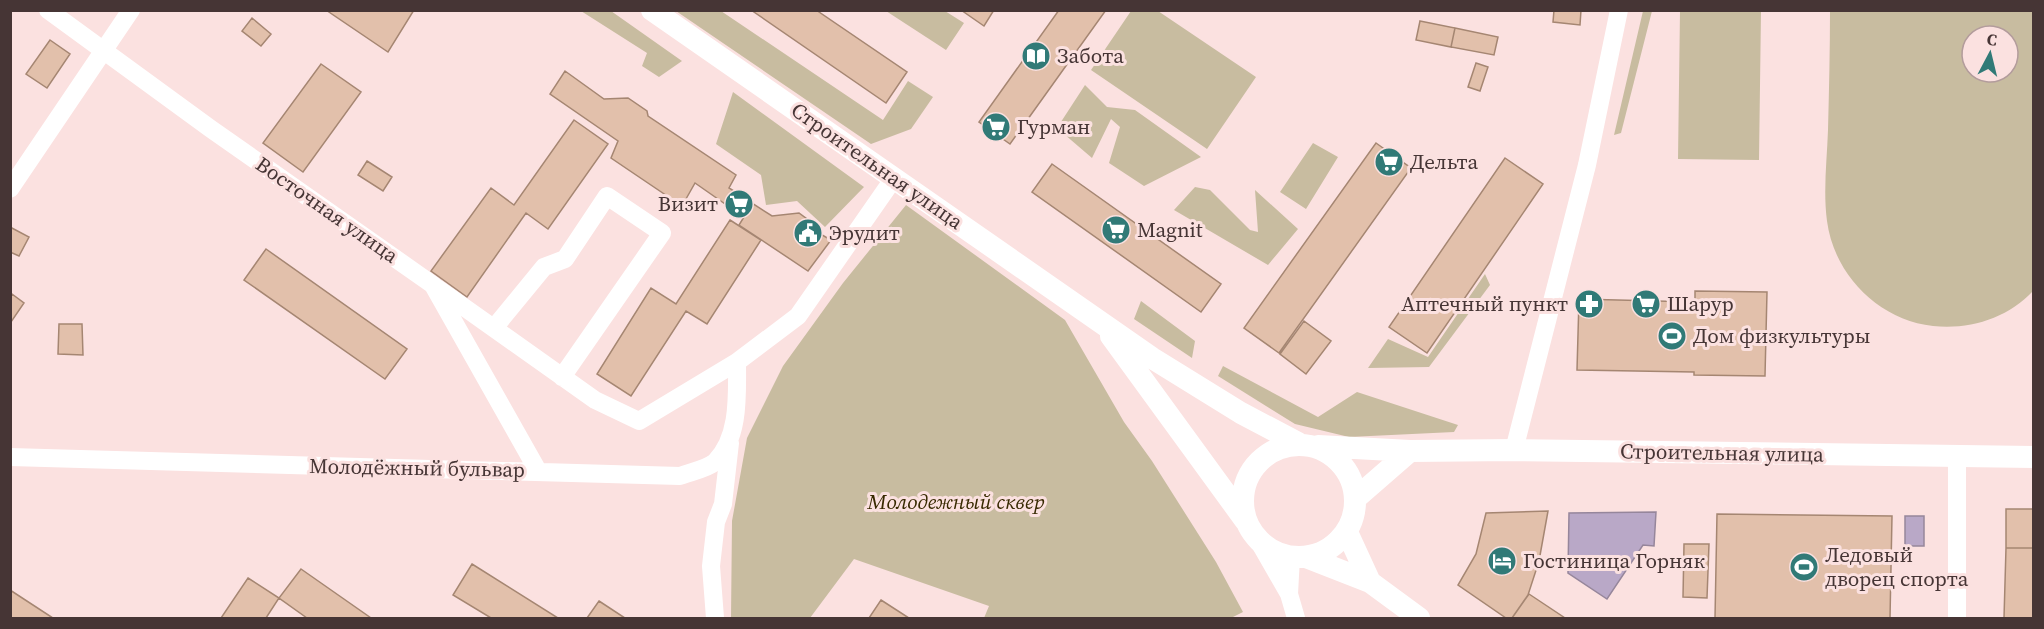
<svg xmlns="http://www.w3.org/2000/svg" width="2044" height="629" font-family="'Source Serif 4',serif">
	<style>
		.green { fill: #c8bca0; fill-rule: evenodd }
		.water { fill: #b9a8c7; stroke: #96869b; stroke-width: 1.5 }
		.building { fill: #e2c0ab; stroke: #a58672; stroke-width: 1.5 }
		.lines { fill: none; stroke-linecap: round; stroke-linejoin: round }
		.minor { stroke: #fff; stroke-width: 18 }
		.tertiary { stroke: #fff; stroke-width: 22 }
		.labels { text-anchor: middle; stroke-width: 6; stroke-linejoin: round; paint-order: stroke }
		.poi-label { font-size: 21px; fill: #463535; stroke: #fbe1e0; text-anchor: start }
		.street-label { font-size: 21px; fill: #463535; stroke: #fbe1e0 }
		.park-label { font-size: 21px; font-style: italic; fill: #372900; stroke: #fbe1e0 }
	</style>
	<rect width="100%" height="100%" fill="#fbe1e0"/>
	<!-- green -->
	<path class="green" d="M581,11h30l71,50 -23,16 -17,-11 5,-13z
		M676,11h45l162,109 25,-39 25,16 -22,32 -40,15z
		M886,11h59l19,12 -18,27z
		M1158,11l98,66 -49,72 -116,-79 40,-59z
		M1643,11h9l-31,122 -7,2z
		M1680,11h81l-2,149 -81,-1z
		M1830,11h203v280c-25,27 -63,39 -100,35 -54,-6 -99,-51 -106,-105 -4,-30 0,-62 1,-91 1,-40 2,-80 2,-119zM1972,36h36v36h-36z
		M1085,85l22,22 28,3 66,47 -57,29 -35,-23 11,-36 -9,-8 -19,39 -35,-30z
		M733,92l131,95 -39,40 -28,-26 -31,4 -5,-30 -45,-31z
		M1313,143l25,14 -32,52 -26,-17z
		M1195,187l15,3 40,40 8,2 -3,-42 43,39 -30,36 -94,-55z
		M906,205l159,115 59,102 28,39 64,101 27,50 -12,6h-247l5,-12 -135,-47 -44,59h-79l1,-97 15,-83 36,-72 60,-83z
		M1485,274l5,11 -61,82 -61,1 20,-29 40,18z
		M1141,301l54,40 -3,17 -58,-39z
		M1223,366l95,51 39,-25 101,33 -4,7 -105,5 -54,-13 -77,-48z"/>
	<!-- water -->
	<path class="water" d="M1656,512l-2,34 -11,-1 -36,54 -39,-26 1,-60z
		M1905,516h19v30h-19z"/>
	<!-- building -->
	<path class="building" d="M326,10h88l-26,42z
		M751,10h65l91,62 -21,31z
		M961,10h33l-10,16z
		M1059,10h47l-96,134 -31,-22z
		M1554,10h27l-1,15 -27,-3z
		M252,18l19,16 -10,12 -19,-15z
		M1420,21l35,7 -4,19 -35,-7z
		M1455,28l43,9 -4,18 -43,-8z
		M50,40l20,14 -23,34 -21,-14z
		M1476,63l12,4 -8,24 -12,-4z
		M321,64l40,28 -58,80 -40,-29z
		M565,71l39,28 24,-1 19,13 1,5 88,59 -7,13 8,5 -9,13 -33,-23 -13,23 -71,-48 7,-17 -68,-47z
		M574,120l34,24 -60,85 -22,-16 -59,84 -36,-26 60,-83 23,17z
		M1376,143l35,25 -132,185 -35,-25z
		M1505,158l38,26 -116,169 -38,-26z
		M367,161l25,16 -9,14 -25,-16z
		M1052,164l169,120 -20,28 -169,-120z
		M738,194l34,22 27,-3 8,6 1,8 23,13 -23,31 -69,-46 5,-8 -15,-10z
		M730,220l31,20 -54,84 -21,-13 -55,85 -34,-22 54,-86 25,16z
		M10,227l19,10 -10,19 -9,-4z
		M266,249l141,100 -22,30 -141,-99z
		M1695,291l72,1 -2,84 -71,-1v-3l-117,-2 2,-71 116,3z
		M12,294l12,9 -13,19 -1,-25z
		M1304,321l27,20 -25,33 -26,-20z
		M59,324h23l1,31 -25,-1z
		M2006,509h28v39h-28z
		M1548,511l-9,50 -11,34 -16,23h-6l-48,-33 18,-31 10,-41z
		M1717,514l175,2 -2,102h-175z
		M1684,544h25l-2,54 -24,-1z
		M2006,548h28v70h-30z
		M472,564l86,54h-67l-38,-23z
		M301,569l70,49h-64l-28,-20z
		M248,578l31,20 -13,20h-45z
		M10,590l43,28h-43z
		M1529,594l36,24h-53z
		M881,600l28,18h-40z
		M599,601l26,17h-38z"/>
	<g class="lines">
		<!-- minor -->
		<path class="minor" d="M48,10l163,119 222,156 105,186
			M10,189l121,-179
			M437,288l158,112 44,21 98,-59 61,-46 96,-138
			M494,328l50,-61 21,-8 42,-63 55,37 -100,144
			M1514,450l73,-285 32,-155
			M10,457l670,19c10,-4 27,-7 35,-14 25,-25 22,-67 22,-100
			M1258,540l31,54 7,24
			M1289,594l2,-37
			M715,618l-4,-52 5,-44 7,-18 7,-61
			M1957,618v-162"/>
		<!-- tertiary -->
		<path class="tertiary" d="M652,10l500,348 89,55 57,30
			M1111,336l134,184
			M1243 501a56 56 0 1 1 112 0a56 56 0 1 1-112 0Z
			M1318,446l92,5 104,-1 520,7
			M1356,498l54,-47
			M1347,532l23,50
			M1306,557l64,25 49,36"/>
	</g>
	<!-- icons -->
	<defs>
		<g id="library-disc" transform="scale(1.5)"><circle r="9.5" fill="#317a77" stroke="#fbe1e0"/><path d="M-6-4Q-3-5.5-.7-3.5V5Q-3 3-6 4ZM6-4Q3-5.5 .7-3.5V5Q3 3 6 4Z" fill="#fff"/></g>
		<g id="supermarket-disc" transform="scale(1.5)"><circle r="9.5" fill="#317a77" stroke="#fbe1e0"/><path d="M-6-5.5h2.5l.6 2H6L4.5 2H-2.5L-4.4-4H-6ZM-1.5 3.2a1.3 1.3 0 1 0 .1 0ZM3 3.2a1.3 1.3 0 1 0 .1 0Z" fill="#fff"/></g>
		<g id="civic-disc" transform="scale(1.5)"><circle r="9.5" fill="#317a77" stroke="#fbe1e0"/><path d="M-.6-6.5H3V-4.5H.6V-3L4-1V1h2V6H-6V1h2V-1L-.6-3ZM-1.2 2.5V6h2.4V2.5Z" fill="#fff"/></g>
		<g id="pharmacy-disc" transform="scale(1.5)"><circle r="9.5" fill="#317a77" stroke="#fbe1e0"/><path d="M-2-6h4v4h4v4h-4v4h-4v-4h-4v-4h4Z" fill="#fff"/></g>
		<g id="stadium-disc" transform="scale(1.5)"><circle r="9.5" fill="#317a77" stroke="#fbe1e0"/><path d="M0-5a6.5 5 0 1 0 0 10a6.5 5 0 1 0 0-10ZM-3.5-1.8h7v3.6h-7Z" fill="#fff"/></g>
		<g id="hotel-disc" transform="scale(1.5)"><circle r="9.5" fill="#317a77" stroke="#fbe1e0"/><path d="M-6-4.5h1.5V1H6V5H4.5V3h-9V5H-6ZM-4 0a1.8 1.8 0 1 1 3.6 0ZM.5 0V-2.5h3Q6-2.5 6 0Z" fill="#fff"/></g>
	</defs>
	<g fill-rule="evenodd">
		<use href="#library-disc" x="1036" y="56"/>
		<use href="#supermarket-disc" x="996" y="127"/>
		<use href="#supermarket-disc" x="1389" y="162"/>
		<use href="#supermarket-disc" x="739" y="204"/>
		<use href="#supermarket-disc" x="1116" y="230"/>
		<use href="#civic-disc" x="808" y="233"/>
		<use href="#pharmacy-disc" x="1589" y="304"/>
		<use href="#supermarket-disc" x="1646" y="304"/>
		<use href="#stadium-disc" x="1672" y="336"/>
		<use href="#hotel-disc" x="1502" y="561"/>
		<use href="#stadium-disc" x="1804" y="567"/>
	</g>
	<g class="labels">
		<!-- poi labels -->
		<g class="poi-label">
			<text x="1057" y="63">Забота</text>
			<text x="1017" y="134">Гурман</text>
			<text x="1410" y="169">Дельта</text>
			<text x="718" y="211" text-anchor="end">Визит</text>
			<text x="1137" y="237">Magnit</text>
			<text x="829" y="240">Эрудит</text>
			<text x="1568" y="311" text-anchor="end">Аптечный пункт</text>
			<text x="1667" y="311">Шарур</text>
			<text x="1693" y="343">Дом физкультуры</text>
			<text x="1825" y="562">Ледовый<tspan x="1825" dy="24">дворец спорта</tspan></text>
			<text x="1523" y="568">Гостиница Горняк</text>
		</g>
		<!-- street labels -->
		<g class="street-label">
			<text transform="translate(877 166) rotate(35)" y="7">Строительная улица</text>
			<text transform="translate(327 210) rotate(35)" y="7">Восточная улица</text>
			<text transform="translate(1722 453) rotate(1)" y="7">Строительная улица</text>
			<text transform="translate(417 468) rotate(1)" y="7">Молодёжный бульвар</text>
		</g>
		<!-- park labels -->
		<g class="park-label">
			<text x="956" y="509">Молодежный сквер</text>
		</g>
	</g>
	<!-- border -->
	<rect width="2044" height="629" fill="none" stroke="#463535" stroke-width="24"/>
	<!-- north arrow -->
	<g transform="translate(1990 54) rotate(7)"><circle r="28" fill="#fbe1e0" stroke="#b39c9c" stroke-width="1.5"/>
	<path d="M0-4.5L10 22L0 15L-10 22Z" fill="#317a77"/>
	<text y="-9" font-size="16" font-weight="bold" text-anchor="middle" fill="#463535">С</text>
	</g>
</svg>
